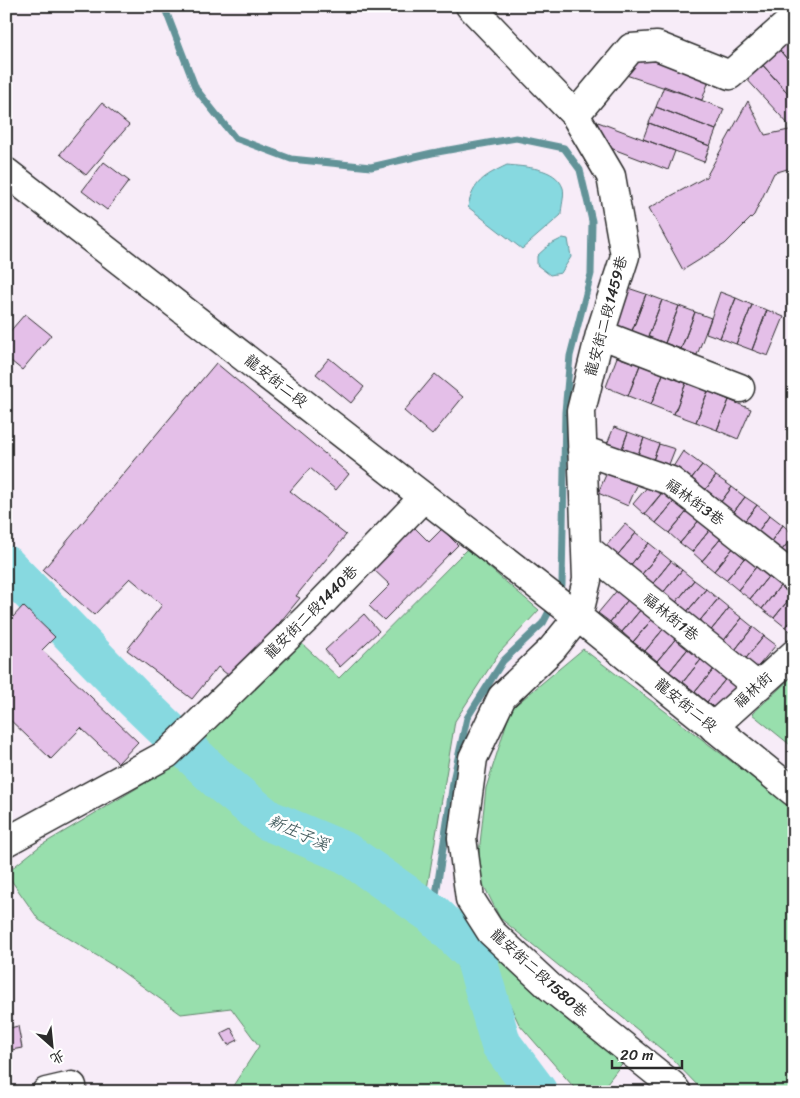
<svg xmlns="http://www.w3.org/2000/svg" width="800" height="1098" font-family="Sriracha,'LXGW WenKai TC',sans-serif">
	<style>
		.green { fill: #98dfad; stroke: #62856c }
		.water { fill: #87d9e0; stroke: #629398 }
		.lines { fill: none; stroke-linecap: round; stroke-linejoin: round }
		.stream { stroke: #629398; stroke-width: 7 }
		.river { stroke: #87d9e0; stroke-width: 41 }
		.building { fill: #e4bfe8; stroke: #2b2b2b }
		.minor-casing { stroke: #2b2b2b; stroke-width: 31 }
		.minor { stroke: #fff; stroke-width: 28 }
		.labels { text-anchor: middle; stroke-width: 5; stroke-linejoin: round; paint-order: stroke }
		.street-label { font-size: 15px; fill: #2b2b2b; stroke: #fff }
		.water-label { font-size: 16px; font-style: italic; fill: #475f61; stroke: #fff }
	</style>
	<rect width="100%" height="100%" fill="#f7ecf8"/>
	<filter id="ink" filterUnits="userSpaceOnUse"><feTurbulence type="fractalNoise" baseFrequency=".02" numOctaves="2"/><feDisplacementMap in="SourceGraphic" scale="10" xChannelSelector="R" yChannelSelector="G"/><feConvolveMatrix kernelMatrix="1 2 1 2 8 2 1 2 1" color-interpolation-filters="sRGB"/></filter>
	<g filter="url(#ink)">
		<!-- green -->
		<path class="green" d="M467,549l72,61 -40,43 -44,68 -28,168 -72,-53 -85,-31 -67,-65 97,-98 39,36z
			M583,649l211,160v283h-90l-39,-40 -165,-134 -23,-46 9,-84 25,-79z
			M794,675v73l-42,-34z
			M184,760l74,73 86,34 80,59 32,36 37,94 28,36h-292l30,-46 -28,-38 -50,6 -64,-46 -78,-48 -33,-47 34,-27z
			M484,934l140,127 -24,31h-22l-59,-68 -41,-87z"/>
		<!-- water -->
		<path class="water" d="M507,165c17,2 49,2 56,23 2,7 -2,19 -2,27l-39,34 -54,-42c5,-25 16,-31 39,-42z
			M563,238l5,1 3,18 -10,16 -11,2 -13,-10v-9l12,-11z"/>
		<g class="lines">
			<!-- stream -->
			<path class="stream" d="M164,6l32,83 39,49 56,21 80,8 61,-14 84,-15 48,10 16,22 12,51 -1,53 -21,82 -5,56 -3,173 -5,10
				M433,914l21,-138 13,-58 36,-57 40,-38 10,-19"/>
			<!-- river -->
			<path class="river" d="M6,566l129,133 84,81 49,40 78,33 87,61 42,41 26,89 36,48"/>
		</g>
		<!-- building -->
		<path class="building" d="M794,34v33l-18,-21z
			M776,46l18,21v33l-34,-38z
			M651,53l59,25 -8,22 -76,-25 6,-19z
			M760,62l34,38v21l-5,4 -45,-49z
			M664,86l60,23 -8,21 -60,-23z
			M748,101l17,34 29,-6v38l-20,6 -20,42 -29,29 -42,26 -34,-62 57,-31z
			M102,103l27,22 -43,50 -26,-21z
			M656,107l60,23 -6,16 -61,-23z
			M598,122l77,29 -7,19 -60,-23 2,-3 -18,-7z
			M649,123l61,23 -6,16 -61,-23z
			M104,162l25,19 -22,29 -25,-19z
			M628,288l18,6 -14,37 -18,-6z
			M720,292l16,6 -16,40 -14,-5z
			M646,294l16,6 -14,37 -16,-6z
			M736,298l16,7 -16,39 -16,-6z
			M662,300l17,6 -14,37 -17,-6z
			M752,305l15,5 -15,40 -16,-6z
			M679,306l16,6 -14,37 -16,-6z
			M767,310l17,7 -16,39 -16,-6z
			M695,312l16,6 -14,37 -16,-6z
			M25,314l26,21 -29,35 -16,-13v-21z
			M617,357l23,8 -12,31 -22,-9z
			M329,358l35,29 -13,16 -35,-29z
			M216,363l133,111 -13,16 -26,-22 -20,23 56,44 -50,61 4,2 -67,81 -15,-12 -26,32 -65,-49 35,-45 -32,-27 -36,37 -51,-45z
			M640,365l23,9 -12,31 -23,-9z
			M435,374l28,23 -31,38 -28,-24z
			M663,374l23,9 -12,31 -23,-9z
			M686,383l22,8 -12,31 -22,-8z
			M708,391l21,9 -12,30 -21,-8z
			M729,400l22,9 -13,30 -21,-9z
			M614,427l14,5 -10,28 -15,-6z
			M628,432l16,6 -10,28 -16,-6z
			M644,438l15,6 -10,27 -15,-5z
			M659,444l16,5 -11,28 -15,-6z
			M683,451l19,14 -18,23 -16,-13z
			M702,465l14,11 -18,23 -14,-11z
			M609,468l30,13 -11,25 -30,-13z
			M716,476l16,11 -18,24 -16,-12z
			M654,479l16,4 -26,31 -11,-10z
			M670,483l12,9 -26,31 -11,-9z
			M732,487l13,10 -19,25 -12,-11z
			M682,492l12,11 -25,30 -13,-10z
			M745,497l12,8 -20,26 -11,-9z
			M694,503l12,9 -26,31 -11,-10z
			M757,505l13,10 -19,26 -14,-10z
			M706,512l11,9 -25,31 -12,-9z
			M770,515l13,10 -19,26 -13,-10z
			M717,521l11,9 -26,31 -10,-9z
			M625,524l11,9 -26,31 -11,-10z
			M783,525l11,10 -19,24 -11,-8z
			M413,526l16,16 13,-13 16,16 -74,75 -15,-14 21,-21 -18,-17z
			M728,530l12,10 -26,31 -12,-10z
			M636,533l13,10 -26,31 -13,-10z
			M794,535v25l-7,8 -12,-9z
			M740,540l12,9 -26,31 -12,-9z
			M649,543l11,9 -26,32 -11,-10z
			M752,549l11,9 -25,32 -12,-10z
			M660,552l11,9 -25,31 -12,-8z
			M763,558l12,10 -25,31 -12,-9z
			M671,561l11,9 -26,31 -10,-9z
			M775,568l12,9 -25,32 -12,-10z
			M682,570l12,10 -25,31 -13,-10z
			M787,577l7,6v10l-20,25 -12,-9z
			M694,580l12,9 -26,31 -11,-9z
			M624,582l11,9 -25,31 -12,-9z
			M706,589l12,10 -26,31 -12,-10z
			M635,591l12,11 -25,30 -12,-10z
			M794,593v23l-9,11 -11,-9z
			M718,599l11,9 -25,31 -12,-9z
			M647,602l12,9 -26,31 -11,-10z
			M23,606l32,31 -13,13 96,92 -20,21 -37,-35 -30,31 -45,-43v-105l7,6z
			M729,608l13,10 -25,31 -13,-10z
			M659,611l12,9 -26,31 -12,-9z
			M364,614l15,17 -39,36 -15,-17z
			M794,616v18l-9,-7z
			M742,618l11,9 -25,32 -11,-10z
			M671,620l12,10 -26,31 -12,-10z
			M753,627l11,9 -25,31 -11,-8z
			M683,630l12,10 -26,32 -12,-11z
			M764,636l12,9 -26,31 -11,-9z
			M695,640l13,11 -25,31 -14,-10z
			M708,651l12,11 -25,30 -12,-10z
			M720,662l12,9 -25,31 -12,-10z
			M732,671l13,10 -26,31 -12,-10z
			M18,1026l4,22 -16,3v-22z
			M231,1028l7,12 -10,5 -7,-12z
			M127,1087l2,5h-18z"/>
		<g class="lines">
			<!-- minor casing -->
			<g class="minor-casing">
				<path id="minor" d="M470,6l105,109 36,61 14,80 -25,78 -19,77 6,169 -9,37 -26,32 -50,48 -29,61 -11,80 8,61 21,33 59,55 122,98 5,7
					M575,115l56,-67 26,-2 73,29 64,-57
					M6,172l572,445 216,175
					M600,334l140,54
					M582,450l89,31 123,97
					M586,548l171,138
					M713,727l81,-73
					M6,842l161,-88 141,-137 116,-120
					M46,1092l26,-6"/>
			</g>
			<!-- minor -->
			<use href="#minor" class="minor"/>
		</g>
	</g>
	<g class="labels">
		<!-- street labels -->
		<g class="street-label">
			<text transform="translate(606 316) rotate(-75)" y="5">龍安街二段1459巷</text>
			<text transform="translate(276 381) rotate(38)" y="5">龍安街二段</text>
			<text transform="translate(695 502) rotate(36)" y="5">福林街3巷</text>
			<text transform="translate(311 612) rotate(-45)" y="5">龍安街二段1440巷</text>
			<text transform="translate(671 617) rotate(39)" y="5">福林街1巷</text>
			<text transform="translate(753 690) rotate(-42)" y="5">福林街</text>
			<text transform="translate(686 705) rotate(39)" y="5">龍安街二段</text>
			<text transform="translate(539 973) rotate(42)" y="5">龍安街二段1580巷</text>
		</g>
		<!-- water labels -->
		<g class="water-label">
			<text transform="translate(299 832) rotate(24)" y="6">新庄子溪</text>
		</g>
	</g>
	<!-- margin -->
	<rect width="800" height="1098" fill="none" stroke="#fff" stroke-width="25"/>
	<rect x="12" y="12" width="775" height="1073" fill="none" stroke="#2b2b2b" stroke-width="2" filter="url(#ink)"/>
	<!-- north arrow -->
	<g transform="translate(52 1046) rotate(153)" stroke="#ffffff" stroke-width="4" paint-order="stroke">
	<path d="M0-4L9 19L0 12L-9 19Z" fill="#2b2b2b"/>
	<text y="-8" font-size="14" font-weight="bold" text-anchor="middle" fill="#2b2b2b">北</text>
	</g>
	<!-- scale -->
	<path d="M612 1060v8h70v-8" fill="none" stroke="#2b2b2b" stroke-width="2.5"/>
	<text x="620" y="1060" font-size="15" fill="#2b2b2b" stroke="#ffffff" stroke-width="4" paint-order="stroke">20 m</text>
</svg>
